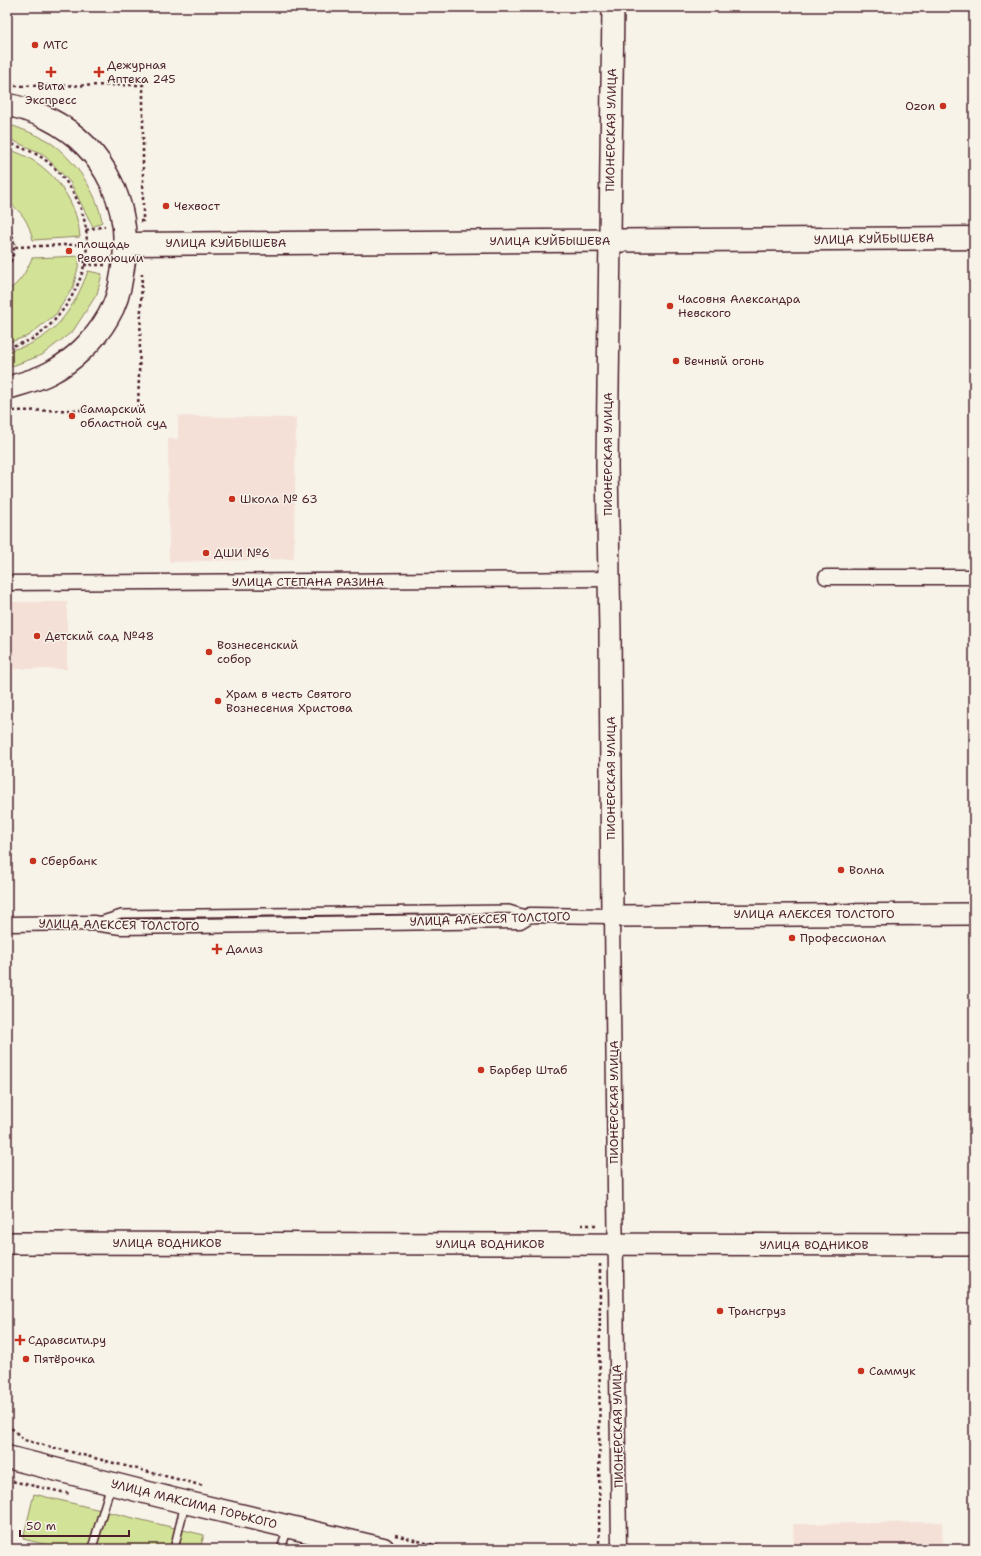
<svg xmlns="http://www.w3.org/2000/svg" width="981" height="1556" font-family="'Shantell Sans',sans-serif">
	<style>
		.built { fill: #f5e0d8 }
		.green { fill: #d2e397; stroke: #8e8161 }
		.lines { fill: none; stroke-linecap: round; stroke-linejoin: round }
		.lane-casing { stroke: #4a1f2b; stroke-width: 10 }
		.street-casing { stroke: #4a1f2b; stroke-width: 17 }
		.secondary-casing { stroke: #4a1f2b; stroke-width: 24 }
		.primary-casing { stroke: #4a1f2b; stroke-width: 25 }
		.path { stroke: #4a1f2b; stroke-width: 2.5; stroke-dasharray: 3 3; stroke-linecap: butt }
		.lane { stroke: #f7f3e8; stroke-width: 7 }
		.street { stroke: #f7f3e8; stroke-width: 14 }
		.secondary { stroke: #f7f3e8; stroke-width: 21 }
		.primary { stroke: #f7f3e8; stroke-width: 22 }
		.poi-dot { fill: #c8321e; stroke: #f7f3e8; stroke-width: 1.5 }
		.labels { text-anchor: middle; stroke-width: 3; stroke-linejoin: round; paint-order: stroke }
		.poi-label { font-size: 12px; fill: #4a1f2b; stroke: #f7f3e8; text-anchor: start }
		.street-label { font-size: 12px; fill: #4a1f2b; stroke: #f7f3e8 }
	</style>
	<rect width="100%" height="100%" fill="#f7f3e8"/>
	<filter id="ink" filterUnits="userSpaceOnUse"><feTurbulence type="fractalNoise" baseFrequency=".025" numOctaves="2"/><feDisplacementMap in="SourceGraphic" scale="8" xChannelSelector="R" yChannelSelector="G"/><feConvolveMatrix kernelMatrix="1 2 1 2 8 2 1 2 1" color-interpolation-filters="sRGB"/></filter>
	<g filter="url(#ink)">
		<!-- built -->
		<path class="built" d="M178,416l118,2 -2,141 -125,3 -1,-123h10z
			M7,602h60v67h-60z
			M969,1346h5v156h-3z
			M942,1522l1,27h-149l-1,-25z"/>
		<!-- green -->
		<path class="green" d="M8,124c13,5 28,10 40,17 25,16 50,52 54,81l-9,5 -23,-45 -27,-28 -36,-16z
			M7,149c40,11 70,47 73,88l-47,3c-5,-19 -10,-27 -26,-39z
			M81,256l-8,31 -17,27 -28,22 -21,7v-52c13,-8 19,-19 25,-33z
			M88,271l14,3 -5,20 -24,37 -31,24 -35,13v-17c9,-3 19,-4 27,-9 27,-13 44,-43 54,-71z
			M34,1494l170,41 -4,14h-136l-41,-10z"/>
		<g class="lines">
			<!-- lane casing -->
			<g class="lane-casing">
				<path id="lane" d="M99,921l22,-7 388,-5 20,6
					M92,1548l19,-63
					M174,1549l11,-45
					M281,1549l7,-21"/>
			</g>
			<!-- street casing -->
			<g class="street-casing">
				<path id="street" d="M826,577h148
					M7,583l602,-4
					M7,924l86,-1 28,4 399,-6 10,-6 82,1 7,633"/>
			</g>
			<!-- secondary casing -->
			<g class="secondary-casing">
				<path id="secondary" d="M613,7l-6,459 3,166 2,284 362,-2
					M7,1243l967,2"/>
			</g>
			<!-- primary casing -->
			<g class="primary-casing">
				<path id="primary" d="M7,105c14,2 27,7 40,13 60,30 87,92 75,156 -2,15 -6,30 -14,43 -13,23 -35,44 -58,56 -13,7 -29,11 -43,15
					M127,244l847,-6
					M7,1457l169,43 207,49"/>
			</g>
			<!-- path -->
			<path class="path" d="M9,86l134,-1v136h-3
				M7,142c14,6 29,10 41,20 44,39 51,94 19,142 -9,13 -22,29 -37,36 -7,3 -15,5 -23,7
				M7,225c10,15 9,28 0,44
				M86,230l19,-4
				M15,247l73,-3
				M84,265h22
				M7,411l131,-2 4,-135
				M581,1225h18
				M7,1424l17,16 180,46
				M7,1480l64,14
				M395,1535l55,14
				M599,1549l1,-287"/>
			<!-- lane -->
			<use href="#lane" class="lane"/>
			<!-- street -->
			<use href="#street" class="street"/>
			<!-- secondary -->
			<use href="#secondary" class="secondary"/>
			<!-- primary -->
			<use href="#primary" class="primary"/>
		</g>
	</g>
	<!-- markers -->
	<g class="poi-dot">
		<circle cx="35" cy="45" r="4"/>
		<path d="M49 66h4v4h4v4h-4v4h-4v-4h-4v-4h4z"/>
		<path d="M97 66h4v4h4v4h-4v4h-4v-4h-4v-4h4z"/>
		<circle cx="943" cy="106" r="4"/>
		<circle cx="166" cy="206" r="4"/>
		<circle cx="69" cy="251" r="4"/>
		<circle cx="670" cy="306" r="4"/>
		<circle cx="676" cy="361" r="4"/>
		<circle cx="72" cy="416" r="4"/>
		<circle cx="232" cy="499" r="4"/>
		<circle cx="206" cy="553" r="4"/>
		<circle cx="37" cy="636" r="4"/>
		<circle cx="209" cy="652" r="4"/>
		<circle cx="218" cy="701" r="4"/>
		<circle cx="33" cy="861" r="4"/>
		<circle cx="841" cy="870" r="4"/>
		<circle cx="792" cy="938" r="4"/>
		<path d="M215 943h4v4h4v4h-4v4h-4v-4h-4v-4h4z"/>
		<circle cx="481" cy="1070" r="4"/>
		<circle cx="720" cy="1311" r="4"/>
		<path d="M18 1334h4v4h4v4h-4v4h-4v-4h-4v-4h4z"/>
		<circle cx="26" cy="1359" r="4"/>
		<circle cx="861" cy="1371" r="4"/>
	</g>
	<g class="labels">
		<!-- poi labels -->
		<g class="poi-label">
			<text x="43" y="49">МТС</text>
			<text x="107" y="69">Дежурная<tspan x="107" dy="14">Аптека 245</tspan></text>
			<text x="51" y="90" text-anchor="middle">Вита<tspan x="51" dy="14">Экспресс</tspan></text>
			<text x="935" y="110" text-anchor="end">Ozon</text>
			<text x="174" y="210">Чехвост</text>
			<text x="77" y="248">площадь<tspan x="77" dy="14">Революции</tspan></text>
			<text x="678" y="303">Часовня Александра<tspan x="678" dy="14">Невского</tspan></text>
			<text x="684" y="365">Вечный огонь</text>
			<text x="80" y="413">Самарский<tspan x="80" dy="14">областной суд</tspan></text>
			<text x="240" y="503">Школа № 63</text>
			<text x="214" y="557">ДШИ №6</text>
			<text x="45" y="640">Детский сад №48</text>
			<text x="217" y="649">Вознесенский<tspan x="217" dy="14">собор</tspan></text>
			<text x="226" y="698">Храм в честь Святого<tspan x="226" dy="14">Вознесения Христова</tspan></text>
			<text x="41" y="865">Сбербанк</text>
			<text x="849" y="874">Волна</text>
			<text x="800" y="942">Профессионал</text>
			<text x="226" y="953">Дализ</text>
			<text x="489" y="1074">Барбер Штаб</text>
			<text x="728" y="1315">Трансгруз</text>
			<text x="28" y="1344">Сдравсити.ру</text>
			<text x="34" y="1363">Пятёрочка</text>
			<text x="869" y="1375">Саммук</text>
		</g>
		<!-- street labels -->
		<g class="street-label">
			<text transform="translate(611 130) rotate(-89)" y="4">ПИОНЕРСКАЯ УЛИЦА</text>
			<text transform="translate(874 239) rotate(-1)" y="4">УЛИЦА КУЙБЫШЕВА</text>
			<text x="550" y="245">УЛИЦА КУЙБЫШЕВА</text>
			<text x="226" y="247">УЛИЦА КУЙБЫШЕВА</text>
			<text transform="translate(608 454) rotate(-90)" y="4">ПИОНЕРСКАЯ УЛИЦА</text>
			<text x="308" y="586">УЛИЦА СТЕПАНА РАЗИНА</text>
			<text transform="translate(611 778) rotate(-90)" y="4">ПИОНЕРСКАЯ УЛИЦА</text>
			<text x="814" y="918">УЛИЦА АЛЕКСЕЯ ТОЛСТОГО</text>
			<text transform="translate(490 919) rotate(-2)" y="4">УЛИЦА АЛЕКСЕЯ ТОЛСТОГО</text>
			<text transform="translate(119 925) rotate(1)" y="4">УЛИЦА АЛЕКСЕЯ ТОЛСТОГО</text>
			<text transform="translate(614 1102) rotate(-90)" y="4">ПИОНЕРСКАЯ УЛИЦА</text>
			<text x="167" y="1247">УЛИЦА ВОДНИКОВ</text>
			<text x="490" y="1248">УЛИЦА ВОДНИКОВ</text>
			<text x="814" y="1249">УЛИЦА ВОДНИКОВ</text>
			<text transform="translate(618 1426) rotate(-91)" y="4">ПИОНЕРСКАЯ УЛИЦА</text>
			<text transform="translate(194 1504) rotate(14)" y="4">УЛИЦА МАКСИМА ГОРЬКОГО</text>
		</g>
	</g>
	<!-- margin -->
	<rect width="981" height="1556" fill="none" stroke="#f7f3e8" stroke-width="24"/>
	<rect x="12" y="12" width="957" height="1532" fill="none" stroke="#4a1f2b" stroke-width="1.5" filter="url(#ink)"/>
	<!-- scale -->
	<path d="M20 1530v6h109v-6" fill="none" stroke="#4a1f2b" stroke-width="2"/>
	<text x="26" y="1530" font-size="12" fill="#4a1f2b" stroke="#f7f3e8" stroke-width="3" paint-order="stroke">50 m</text>
</svg>
